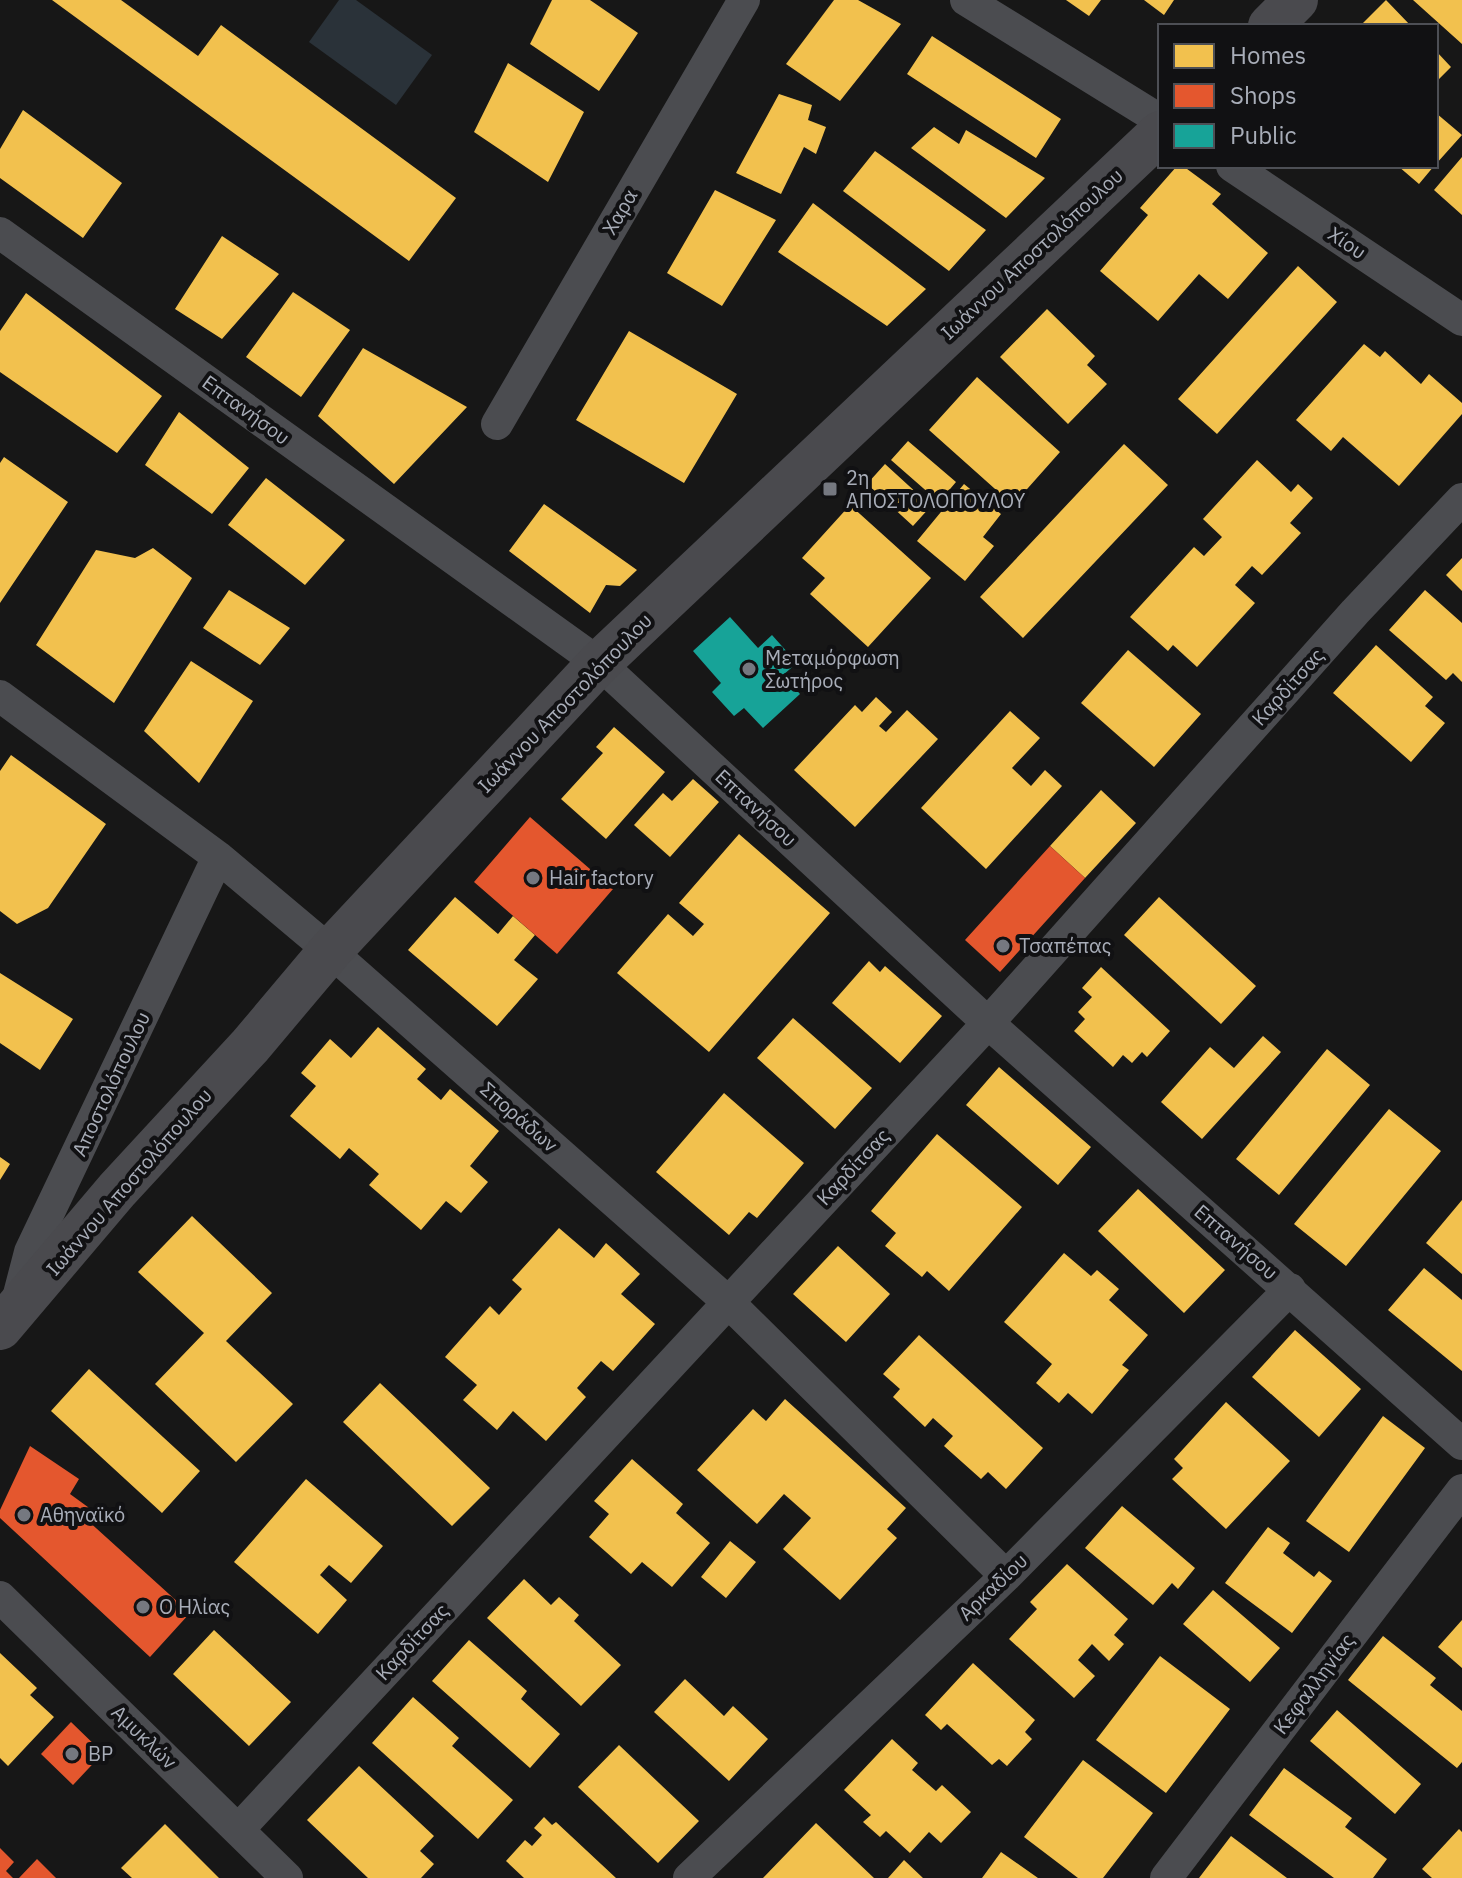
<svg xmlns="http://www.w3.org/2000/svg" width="1462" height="1878" font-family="'IBM Plex Sans',sans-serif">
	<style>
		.water { fill: #2a3239 }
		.homes { fill: #f2c14e }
		.shops { fill: #e4572e }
		.public { fill: #17a398 }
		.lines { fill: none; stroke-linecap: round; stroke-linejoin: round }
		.street { stroke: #4b4c50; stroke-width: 32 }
		.secondary { stroke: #4a4a4e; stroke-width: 44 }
		.poi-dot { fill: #757880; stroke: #111113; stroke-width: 3 }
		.labels { text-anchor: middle; stroke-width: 8; stroke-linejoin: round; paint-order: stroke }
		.street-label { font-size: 20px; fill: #a8adb8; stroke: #111113 }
		.poi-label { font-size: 20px; fill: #a8adb8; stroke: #111113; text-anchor: start }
	</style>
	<rect width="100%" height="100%" fill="#171717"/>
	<!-- water -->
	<path class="water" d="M339,0h17l76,55 -36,50 -87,-63z"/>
	<!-- homes -->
	<path class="homes" d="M52,0h69l77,56 23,-31 235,173 -47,63z
		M552,0h38l48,33 -39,58 -69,-47z
		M834,0h24l43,24 -61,77 -54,-37z
		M1066,0h35l-12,16z
		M1144,0h30l-10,15z
		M1386,0l25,26h-51z
		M1413,0h49v44z
		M932,36l129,83 -25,39 -129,-84z
		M1436,51l15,16 -15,15z
		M508,63l76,49 -36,70 -74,-50z
		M779,94l33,11 -4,15 18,7 -10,27 -12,-7 -23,47 -45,-21z
		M23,110l99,73 -39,55 -83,-60v-29z
		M1436,113l26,22 -26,29z
		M934,127l25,17 7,-14 79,48 -39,40 -95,-70z
		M875,151l111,79 -37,41 -106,-80z
		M1462,157v58l-28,-25z
		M1177,166h6l38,28 -9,10 56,49 -40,46 -29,-25 -41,47 -58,-50 48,-56 -8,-7z
		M1398,166h36l-15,18z
		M715,190l61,30 -54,86 -55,-33z
		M813,203l113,86 -39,37 -109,-74z
		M222,236l57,38 -57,65 -47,-30z
		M1298,266l39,36 -120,132 -39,-35z
		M293,292l57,38 -49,67 -55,-40z
		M26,293l136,103 -45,57 -117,-81v-41z
		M1047,309l48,47 -8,9 20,19 -39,40 -68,-67z
		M629,331l108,63 -53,89 -108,-63z
		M1364,344l16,13 5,-6 36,33 8,-10 33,29v11l-63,72 -56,-49 -12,14 -35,-31z
		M363,348l104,59 -73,77 -76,-68z
		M977,377l83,75 -47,53 -84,-75z
		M179,412l70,56 -37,46 -67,-49z
		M908,441l48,41 -17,20 -48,-42z
		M1124,444l44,41 -145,153 -43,-41z
		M4,457l64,45 -68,101v-140z
		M1257,460l34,32 7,-8 15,14 -23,25 11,10 -39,42 -10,-9 -17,19 20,18 -58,64 -24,-22 -5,6 -38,-34 64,-70 10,9 18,-19 -19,-18z
		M885,464l46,42 -18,20 -46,-42z
		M266,478l79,62 -40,45 -77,-60z
		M964,484l37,30 -18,23 11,9 -29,35 -48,-40z
		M544,504l93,66 -17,16 -14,-1 -16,28 -81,-62z
		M850,505l81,73 -63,69 -58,-53 15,-16 -23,-20z
		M153,548l39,30 -78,125 -78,-58 60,-95 39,8z
		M1462,558v33l-16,-16z
		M229,590l61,38 -30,37 -57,-37z
		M1425,590l37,33v59l-9,-9 -7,7 -57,-50z
		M1376,645l57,52 -8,9 20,17 -34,39 -78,-69z
		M1128,650l73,64 -47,53 -73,-64z
		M191,661l62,40 -54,82 -55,-52z
		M876,697l16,15 -13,14 7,6 21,-22 31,29 -83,88 -61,-57 61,-65 7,7z
		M1010,711l30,27 -28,30 19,18 14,-16 17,16 -76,83 -65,-61z
		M614,727l51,45 -59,67 -45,-40 42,-46 -7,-6z
		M11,755l95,69 -58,84 -31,16 -17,-13v-140z
		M693,779l26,23 -49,55 -36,-32 29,-32 9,8z
		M1101,790l35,33 -51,55 -35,-32z
		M739,834l91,79 -121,139 -92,-79 51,-59 25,22 11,-12 -25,-21z
		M455,897l43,37 15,-18 22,19 -21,25 24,19 -41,47 -89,-76z
		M1159,897l97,89 -35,38 -97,-89z
		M869,961l11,11 5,-6 57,50 -42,47 -68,-60z
		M1101,967l69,64 -23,26 -5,-5 -10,11 -9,-8 -10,12 -39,-36 11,-12 -7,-7 14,-15 -10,-9z
		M0,973l73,46 -33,51 -40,-27z
		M793,1018l79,70 -37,41 -78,-71z
		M378,1027l48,42 -9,10 24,21 9,-11 49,42 -29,35 18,16 -27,31 -15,-12 -25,29 -52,-45 10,-11 -30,-26 -9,11 -50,-43 26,-30 -15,-13 29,-34 21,19z
		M1263,1036l18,16 -79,87 -41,-37 49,-55 24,21z
		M1327,1049l43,36 -91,110 -43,-36z
		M999,1067l92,80 -33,38 -92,-80z
		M724,1093l80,70 -47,55 -8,-6 -20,23 -73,-63z
		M1389,1109l52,42 -95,115 -52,-42z
		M937,1134l85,73 -73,84 -22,-20 -5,6 -37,-31 11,-13 -25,-22z
		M0,1157l10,7 -10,16z
		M1138,1189l87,81 -41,43 -86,-82z
		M1462,1200v74l-36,-31z
		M192,1216l80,77 -46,48 67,63 -57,58 -81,-78 49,-51 -66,-61z
		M559,1228l35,30 12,-15 34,31 -19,20 34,30 -42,47 -12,-10 -24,27 9,9 -40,44 -33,-30 -16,19 -34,-30 14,-15 -32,-28 45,-51 9,9 23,-26 -10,-9z
		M838,1246l52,48 -44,48 -53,-48z
		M1064,1253l27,23 6,-6 22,19 -10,11 39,35 -26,30 7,5 -37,44 -24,-21 -9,10 -23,-20 16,-19 -48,-42z
		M1424,1268l38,32v71l-74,-61z
		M1295,1330l66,59 -42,48 -67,-60z
		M919,1335l124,113 -37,41 -18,-17 -7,7 -37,-33 9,-10 -20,-18 -8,9 -32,-30 7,-8 -17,-15z
		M89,1369l111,102 -38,42 -111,-102z
		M380,1383l110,105 -38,38 -109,-104z
		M785,1399l121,109 -19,21 10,9 -57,62 -57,-51 28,-31 -27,-24 -27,30 -60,-54 56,-61 13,12z
		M1226,1402l64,59 -64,68 -54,-50 11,-11 -9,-9z
		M1383,1416l42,32 -76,104 -43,-31z
		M632,1459l51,45 -7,9 34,30 -38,44 -30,-25 -11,12 -42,-37 20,-23 -15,-13z
		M306,1479l77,67 -32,37 -22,-18 -9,10 27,25 -29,34 -84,-72z
		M1122,1506l73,62 -17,21 -6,-6 -19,22 -68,-57z
		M1268,1527l22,16 -7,10 31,24 5,-6 13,10 -40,52 -67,-50z
		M730,1541l26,21 -30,36 -25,-21z
		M1067,1564l61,55 -14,16 10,9 -15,17 -17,-17 -14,16 17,16 -21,22 -65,-59 28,-30 -7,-7z
		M524,1579l27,26 8,-8 20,18 -5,6 47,44 -40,41 -94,-88z
		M1213,1590l67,58 -30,34 -67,-58z
		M1462,1620v48l-24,-21z
		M214,1630l77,72 -42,44 -76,-72z
		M1383,1636l53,42 -6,7 32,26v51l-5,6 -109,-88z
		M469,1640l58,51 -6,8 39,35 -30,34 -98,-87z
		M0,1653l37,35 -7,7 24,22 -46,49 -8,-8z
		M1160,1656l70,53 -64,84 -70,-53z
		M973,1663l62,57 -10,12 7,7 -25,27 -8,-7 -7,6 -45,-41 -6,6 -16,-15z
		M685,1679l39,37 9,-10 35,33 -39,42 -75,-69z
		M413,1697l46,41 -7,8 61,54 -35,39 -106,-96z
		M1337,1710l84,74 -26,30 -85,-73z
		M892,1739l26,24 -6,7 24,21 6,-6 29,27 -30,31 -12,-11 -19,21 -24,-22 -6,6 -17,-15 8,-7 -27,-25z
		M619,1745l80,76 -41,42 -80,-76z
		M1083,1760l70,53 -50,65h-25l-54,-41z
		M359,1766l75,70 -14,15 14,13 -13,14h-53l-61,-58z
		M1284,1768l68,50 -7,9 42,32 -14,19h-39l-85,-63z
		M544,1817l8,8 4,-3 60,56h-92l-18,-17 19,-21 7,6 10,-11 -8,-7z
		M816,1823l58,55h-111z
		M165,1824l54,54h-87l-11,-10z
		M1459,1829l3,3v46h-30l-10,-9z
		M1231,1836l56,42h-88z
		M1001,1852l37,26h-56z
		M904,1860l19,18h-35z"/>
	<!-- shops -->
	<path class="shops" d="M530,817l83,72 -56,65 -83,-72z
		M1050,846l35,32 -85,94 -35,-32z
		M30,1446l49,33 -9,15 22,16 -6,9 104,94 -40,44 -150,-139v-8z
		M71,1722l32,31 -30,32 -32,-31z
		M0,1848l14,14 -8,9 7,7h-13z
		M37,1859l19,19h-37z"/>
	<!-- public -->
	<path class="public" d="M730,617l28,31 14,-13 25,28 -14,12 17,19 -37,34 -19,-20 -10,8 -22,-24 9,-9 -28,-32z"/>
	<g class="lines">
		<!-- street -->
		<path class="street" d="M966,0l194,120
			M1232,166l230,154
			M0,233l599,430 389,360 474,421
			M497,424l247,-424
			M0,696l218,161 112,94 397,350 279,275
			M17,1302l13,-50 188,-395
			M0,1597l287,281
			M239,1829l749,-806 367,-411 107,-113
			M689,1878l317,-302 284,-287
			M1166,1878l296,-388"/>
		<!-- secondary -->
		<path class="secondary" d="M1270,26l26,-26
			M0,1328l117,-138 133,-144 80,-95 269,-288 561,-530"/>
	</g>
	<!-- markers -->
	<g class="poi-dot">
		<rect x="822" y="481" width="16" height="16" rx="4"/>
		<circle cx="749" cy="669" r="8"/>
		<circle cx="533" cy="878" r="8"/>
		<circle cx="1003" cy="946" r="8"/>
		<circle cx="24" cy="1515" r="8"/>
		<circle cx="143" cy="1607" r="8"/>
		<circle cx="72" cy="1754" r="8"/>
	</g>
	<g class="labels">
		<!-- street labels -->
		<g class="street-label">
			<text transform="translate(620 212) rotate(-60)" y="7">Χαρα</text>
			<text transform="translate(1347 243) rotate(34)" y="7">Χίου</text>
			<text transform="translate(1032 254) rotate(-43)" y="7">Ιωάννου Αποστολόπουλου</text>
			<text transform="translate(246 410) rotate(36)" y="7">Επτανήσου</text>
			<text transform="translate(1288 687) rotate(-48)" y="7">Καρδίτσας</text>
			<text transform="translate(565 703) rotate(-46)" y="7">Ιωάννου Αποστολόπουλου</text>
			<text transform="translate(756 808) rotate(43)" y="7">Επτανήσου</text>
			<text transform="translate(111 1084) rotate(-65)" y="7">Αποστολόπουλου</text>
			<text transform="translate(519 1117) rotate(41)" y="7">Σποράδων</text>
			<text transform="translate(853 1167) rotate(-47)" y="7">Καρδίτσας</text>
			<text transform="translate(129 1182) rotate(-49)" y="7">Ιωάννου Αποστολόπουλου</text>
			<text transform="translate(1236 1242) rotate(41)" y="7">Επτανήσου</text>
			<text transform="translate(993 1587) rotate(-44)" y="7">Αρκαδίου</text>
			<text transform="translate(412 1642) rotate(-47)" y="7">Καρδίτσας</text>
			<text transform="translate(1314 1684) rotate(-53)" y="7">Κεφαλληνίας</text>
			<text transform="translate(144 1737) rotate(44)" y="7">Αμυκλών</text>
		</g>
		<!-- poi labels -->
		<g class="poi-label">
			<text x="846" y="485">2η<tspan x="846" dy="23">ΑΠΟΣΤΟΛΟΠΟΥΛΟΥ</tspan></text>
			<text x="765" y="665">Μεταμόρφωση<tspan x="765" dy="23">Σωτήρος</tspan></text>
			<text x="549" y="885">Hair factory</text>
			<text x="1019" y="953">Τσαπέπας</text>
			<text x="40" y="1522">Αθηναϊκό</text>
			<text x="159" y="1614">Ο Ηλίας</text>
			<text x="88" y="1761">BP</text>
		</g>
	</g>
	<!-- legend -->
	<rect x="1158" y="24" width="280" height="144" fill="#111113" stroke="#4d4f55" stroke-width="2"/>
	<rect x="1174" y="44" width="40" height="24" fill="#f2c14e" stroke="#4d4f55" stroke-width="2"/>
	<text x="1230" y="64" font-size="24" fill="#a8adb8">Homes</text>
	<rect x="1174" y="84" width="40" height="24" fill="#e4572e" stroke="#4d4f55" stroke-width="2"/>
	<text x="1230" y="104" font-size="24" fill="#a8adb8">Shops</text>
	<rect x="1174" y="124" width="40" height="24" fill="#17a398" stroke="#4d4f55" stroke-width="2"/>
	<text x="1230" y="144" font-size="24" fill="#a8adb8">Public</text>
</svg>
